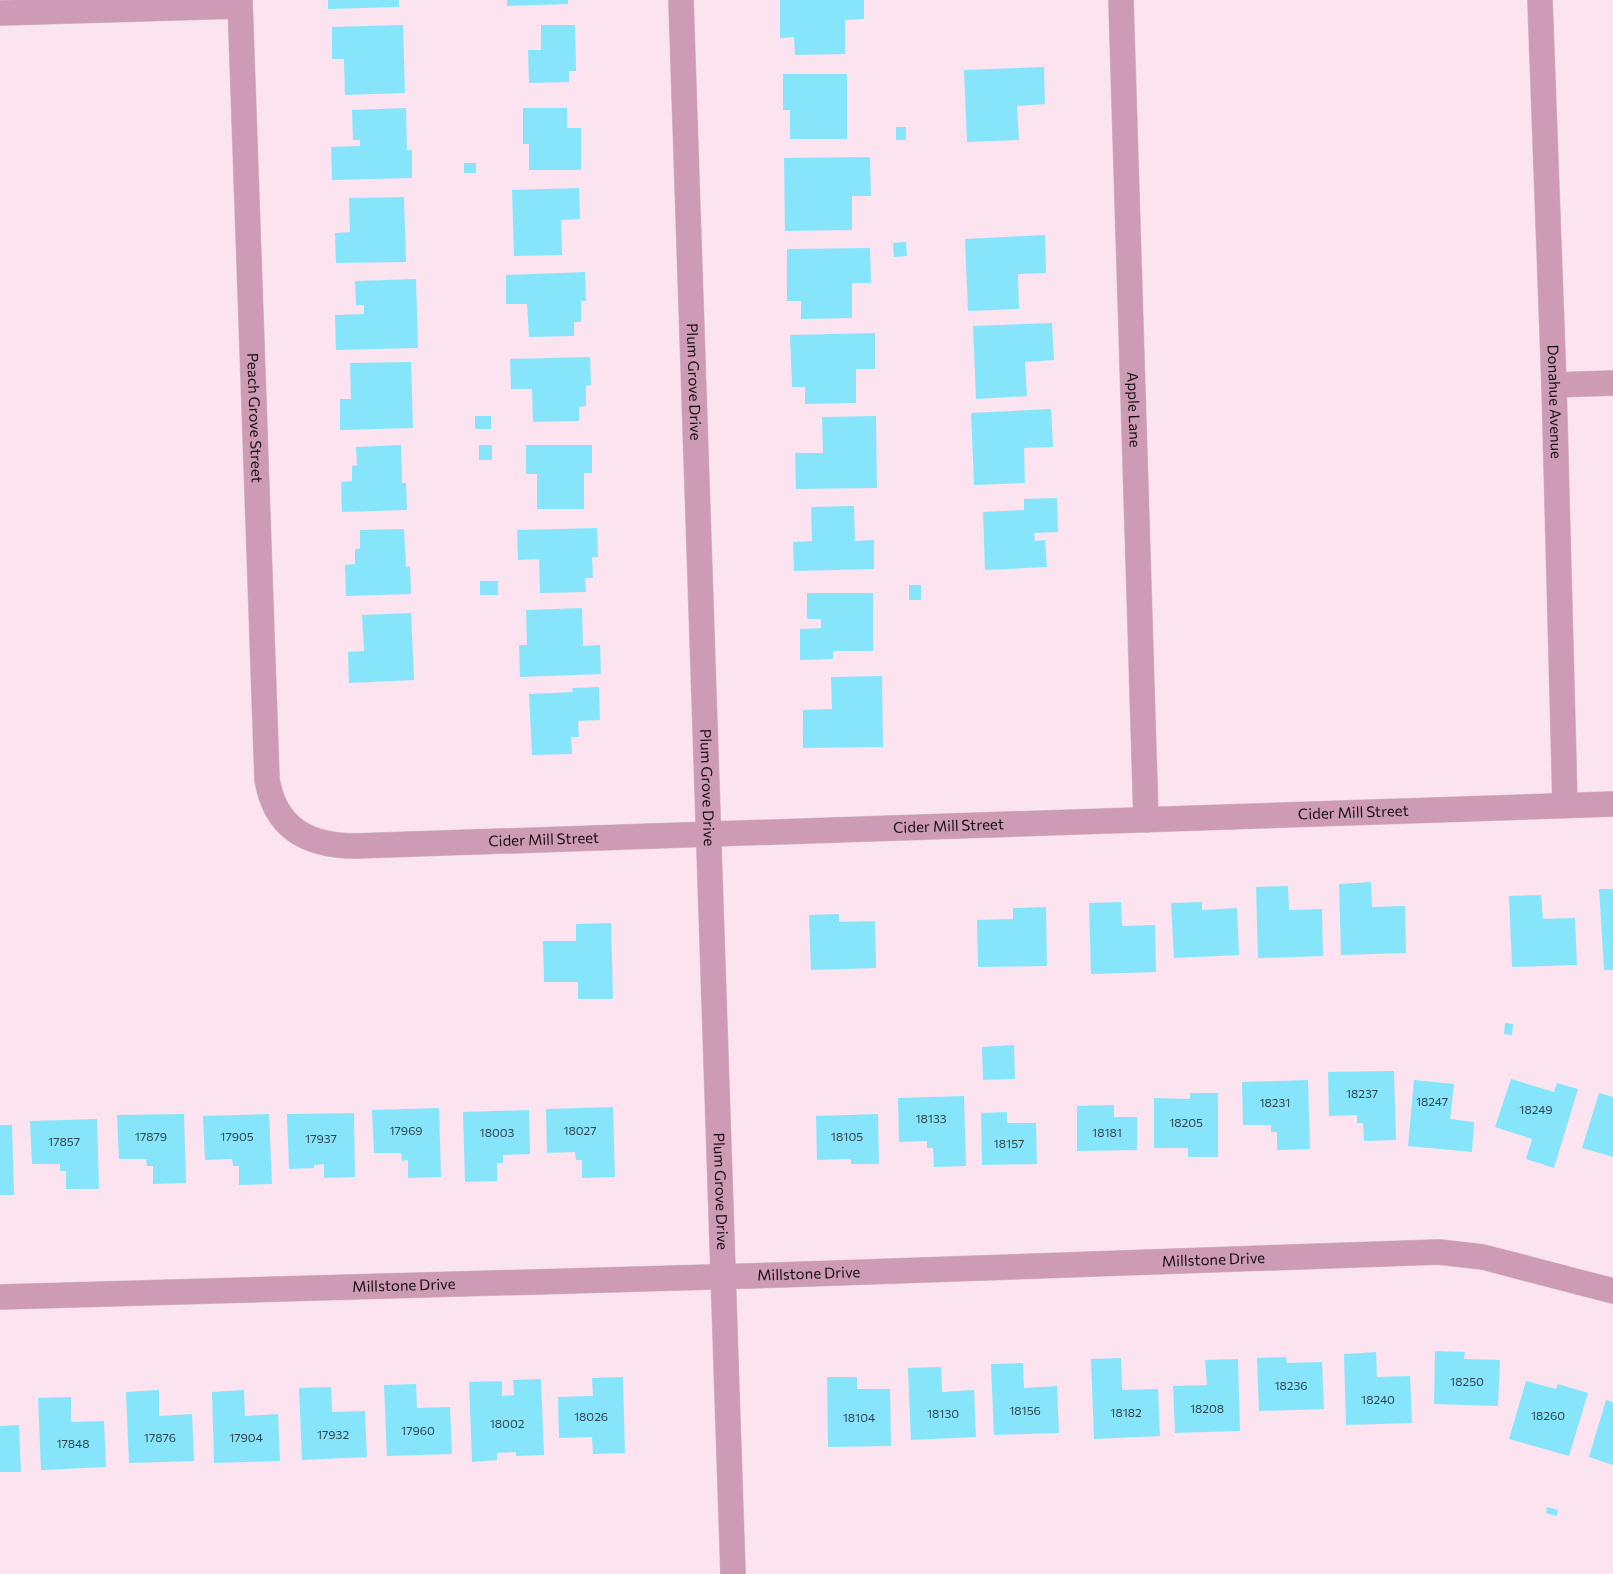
<svg xmlns="http://www.w3.org/2000/svg" width="1613" height="1574" font-family="Commissioner,sans-serif">
	<style>
		.building { fill: #87e5fb }
		.lines { fill: none; stroke-linecap: round; stroke-linejoin: round }
		.minor-casing { stroke: #d6c1cc; stroke-width: 26 }
		.minor { stroke: #ce9bb5; stroke-width: 25 }
		.labels { text-anchor: middle; stroke-width: 4; stroke-linejoin: round; paint-order: stroke }
		.number-label { font-size: 12px; fill: #32444c }
		.street-label { font-size: 15px; fill: #150e12; stroke: #fbe3ef }
	</style>
	<rect width="100%" height="100%" fill="#fbe3ef"/>
	<!-- building -->
	<path class="building" d="M328,0h71v7l-71,2z
		M507,0h61v4l-61,2z
		M780,0h84v19l-19,1v34l-50,1 -1,-18 -14,1z
		M403,25l2,68 -60,2 -1,-36h-12v-32z
		M541,25h34l1,46h-7v11l-40,1 -1,-33h13z
		M1044,67l1,37 -28,2 2,34 -52,2 -3,-72z
		M783,74h64v65h-57v-29h-7z
		M406,108l1,42h5v28l-80,2 -1,-33 29,-1v-6h-7l-1,-30z
		M523,108h44v20h14v42h-52v-26h-6z
		M896,127h10v13h-10z
		M870,157l1,39h-19v34l-67,1 -1,-73z
		M464,163h12v10h-12z
		M579,188l1,31 -19,1 1,35 -48,1 -2,-66z
		M404,197l2,65 -70,1 -1,-30 15,-1 -1,-34z
		M1045,235l1,38 -28,1 1,35 -51,2 -3,-72z
		M906,242l1,14 -13,1 -1,-14z
		M870,248l1,35h-19v35l-51,1v-18h-14v-52z
		M585,272l1,29h-5v21h-7v14l-45,1 -2,-33h-21v-29z
		M416,279l2,69 -82,2 -1,-35 29,-1v-9h-8l-1,-24z
		M1052,323l2,37 -29,2 2,34 -51,3 -3,-73z
		M875,333v36h-19v34l-51,1v-17h-13l-2,-52z
		M590,357l1,28 -5,1v20l-7,1v14l-46,1 -1,-33h-21l-1,-30z
		M411,362l2,66 -73,2v-31h11l-1,-36z
		M1051,409l2,38 -29,1 1,35 -51,2 -3,-72z
		M475,416h16v13h-16z
		M876,416l1,72 -81,1 -1,-36h28l-1,-36z
		M401,445l1,38h4l1,27 -65,2 -1,-30 11,-1v-15l5,-1 -1,-18z
		M479,445h13v15h-13z
		M526,445h66v28h-8v36h-47v-35h-11z
		M1057,498l1,34 -24,1 1,8 10,-1 2,27 -62,3 -2,-58 41,-2v-11z
		M854,506l1,35 19,-1v29l-80,2 -1,-29 19,-1 -1,-34z
		M597,528l1,29h-6l1,21h-8l1,14 -46,1 -1,-34 -21,1 -1,-30z
		M404,529l2,38 4,-1 1,28 -65,2 -1,-31 10,-1v-15h5v-19z
		M480,581h18v14h-18z
		M909,585h12v15h-12z
		M807,593h66v58h-40v8l-33,1v-31l21,-1v-9h-14z
		M582,608l1,38 17,-1 1,29 -81,3 -1,-32h8l-1,-35z
		M411,613l3,67 -65,3 -1,-31 16,-1 -2,-36z
		M882,676l1,71 -80,1v-38l29,-1 -1,-32z
		M599,687l1,33 -22,1 1,16h-8l1,17 -40,1 -3,-61 44,-2 -1,-4z
		M1371,882l1,25 33,-1 1,47 -65,2 -2,-71z
		M1288,886l1,24 33,-1 1,47 -65,2 -2,-71z
		M1599,889h14v81h-9z
		M1541,895l2,24 32,-1 2,47 -65,2 -3,-71z
		M1121,902l1,24 33,-1 1,47 -65,2 -2,-71z
		M1202,902v8l35,-2 2,47 -65,3 -3,-55z
		M1046,907l1,59 -69,1 -1,-47 36,-1v-11z
		M839,914v8l36,-1 1,47 -65,2 -2,-55z
		M611,923l2,76h-35v-17h-34l-1,-41h33v-17z
		M1505,1023l8,1 -1,11 -8,-1z
		M1014,1045l1,34 -32,1 -1,-33z
		M1394,1071l2,69 -32,1 -1,-18h-6v-8l-28,1 -1,-44z
		M1511,1079l43,13 3,-9 21,6 -24,79 -28,-9 6,-20 -37,-12z
		M1308,1080l2,69 -33,1v-18h-6v-7h-28l-1,-43z
		M1414,1080l40,4 -4,35 24,3 -2,30 -64,-6z
		M1190,1093h28v64h-30v-9h-34v-50l36,1z
		M1599,1093l14,4v60l-31,-9z
		M964,1096l2,70 -32,1 -1,-19h-6v-7l-28,1 -1,-44z
		M1114,1105v12h23v33l-60,1v-45z
		M613,1107l2,70 -33,1v-18h-6l-1,-8 -28,1 -1,-44z
		M439,1108l2,69 -33,1v-18l-6,1 -1,-8h-27l-2,-43z
		M529,1110l1,44 -27,1v8h-6v18l-32,1 -2,-70z
		M1007,1112v11h29l1,41 -55,1 -1,-52z
		M354,1113l1,64 -31,1v-14l-10,1v3l-25,1 -2,-55z
		M184,1114l2,69 -33,1v-18h-6l-1,-7h-27l-2,-44z
		M269,1114l3,70 -33,1v-19h-6l-1,-7 -27,1 -2,-44z
		M878,1114l1,50h-28v-5l-34,1 -1,-44z
		M97,1119l2,70h-33v-18h-6v-7h-28l-2,-43z
		M0,1125h12l2,70h-14z
		M1435,1351l30,1 -1,7 36,1 -2,46 -64,-2z
		M1376,1352l1,25 33,-1 2,47 -66,2 -2,-71z
		M1286,1357l1,6 35,-1 2,47 -65,2 -2,-53z
		M1121,1358l1,32 36,-1 2,47 -66,3 -3,-80z
		M1238,1359l2,72 -65,2 -2,-47 34,-1 -2,-25z
		M1023,1363l1,25 33,-2 2,47 -65,2 -3,-71z
		M941,1367l1,25 32,-2 2,47 -65,3 -3,-72z
		M623,1377l2,76 -32,1 -1,-17 -33,1 -1,-41 35,-1 -1,-18z
		M827,1377h30v12h33l1,57 -63,1z
		M541,1379l3,76 -28,1v-4l-19,1v7l-25,2 -3,-80 33,-1v15l12,-1 -1,-15z
		M1526,1381l30,8 2,-5 30,9 -19,63 -60,-17z
		M416,1384l1,24 33,-1 2,47 -65,2 -3,-71z
		M331,1387l1,25 33,-1 2,46 -65,3 -3,-72z
		M159,1390v26l33,-2 2,47 -65,2 -3,-71z
		M244,1390l1,26 33,-2 2,47 -66,2 -2,-71z
		M71,1397v25l33,-1 2,46 -65,3 -3,-72z
		M1606,1400l7,2v63l-24,-8z
		M19,1425l2,47h-21v-46z
		M1547,1507l11,3 -1,6 -11,-3z"/>
	<g class="lines">
		<!-- minor casing -->
		<g class="minor-casing">
			<g id="minor">
				<path id="s1" d="M240,0l27,779c8,50 42,67 89,67l1257,-42"/>
				<path id="s2" d="M681,0l52,1574"/>
				<path id="s3" d="M1121,0l25,820"/>
				<path id="s4" d="M1540,0l14,385 11,420"/>
				<path d="M0,13l240,-7"/>
				<path d="M1554,385l59,-2"/>
				<path id="s5" d="M0,1297l778,-22 661,-23 44,5 130,34"/>
			</g>
		</g>
		<!-- minor -->
		<use href="#minor" class="minor"/>
	</g>
	<g class="labels">
		<!-- number labels -->
		<g class="number-label">
			<text x="1362" y="1098">18237</text>
			<text x="1432" y="1106">18247</text>
			<text x="1275" y="1107">18231</text>
			<text x="1536" y="1114">18249</text>
			<text x="931" y="1123">18133</text>
			<text x="1186" y="1127">18205</text>
			<text x="406" y="1135">17969</text>
			<text x="580" y="1135">18027</text>
			<text x="497" y="1137">18003</text>
			<text x="1107" y="1137">18181</text>
			<text x="151" y="1141">17879</text>
			<text x="237" y="1141">17905</text>
			<text x="847" y="1141">18105</text>
			<text x="321" y="1143">17937</text>
			<text x="64" y="1146">17857</text>
			<text x="1009" y="1148">18157</text>
			<text x="1467" y="1386">18250</text>
			<text x="1291" y="1390">18236</text>
			<text x="1378" y="1404">18240</text>
			<text x="1207" y="1413">18208</text>
			<text x="1025" y="1415">18156</text>
			<text x="1126" y="1417">18182</text>
			<text x="943" y="1418">18130</text>
			<text x="1548" y="1420">18260</text>
			<text x="591" y="1421">18026</text>
			<text x="859" y="1422">18104</text>
			<text x="507" y="1428">18002</text>
			<text x="418" y="1435">17960</text>
			<text x="333" y="1439">17932</text>
			<text x="160" y="1442">17876</text>
			<text x="246" y="1442">17904</text>
			<text x="73" y="1448">17848</text>
		</g>
		<!-- street labels -->
		<g class="street-label">
			<text dy="5" stroke="none"><textPath href="#s2" startOffset="382">Plum Grove Drive</textPath></text>
			<text dy="5" stroke="none"><textPath href="#s4" startOffset="402">Donahue Avenue</textPath></text>
			<text dy="5" stroke="none"><textPath href="#s3" startOffset="410">Apple Lane</textPath></text>
			<text dy="5" stroke="none"><textPath href="#s1" startOffset="418">Peach Grove Street</textPath></text>
			<text dy="5" stroke="none"><textPath href="#s2" startOffset="788">Plum Grove Drive</textPath></text>
			<text dy="5" stroke="none"><textPath href="#s1" startOffset="1901">Cider Mill Street</textPath></text>
			<text dy="5" stroke="none"><textPath href="#s1" startOffset="1496">Cider Mill Street</textPath></text>
			<text dy="5" stroke="none"><textPath href="#s1" startOffset="1091">Cider Mill Street</textPath></text>
			<text dy="5" stroke="none"><textPath href="#s2" startOffset="1192">Plum Grove Drive</textPath></text>
			<text dy="5" stroke="none"><textPath href="#s5" startOffset="1214">Millstone Drive</textPath></text>
			<text dy="5" stroke="none"><textPath href="#s5" startOffset="809">Millstone Drive</textPath></text>
			<text dy="5" stroke="none"><textPath href="#s5" startOffset="404">Millstone Drive</textPath></text>
		</g>
	</g>
</svg>
